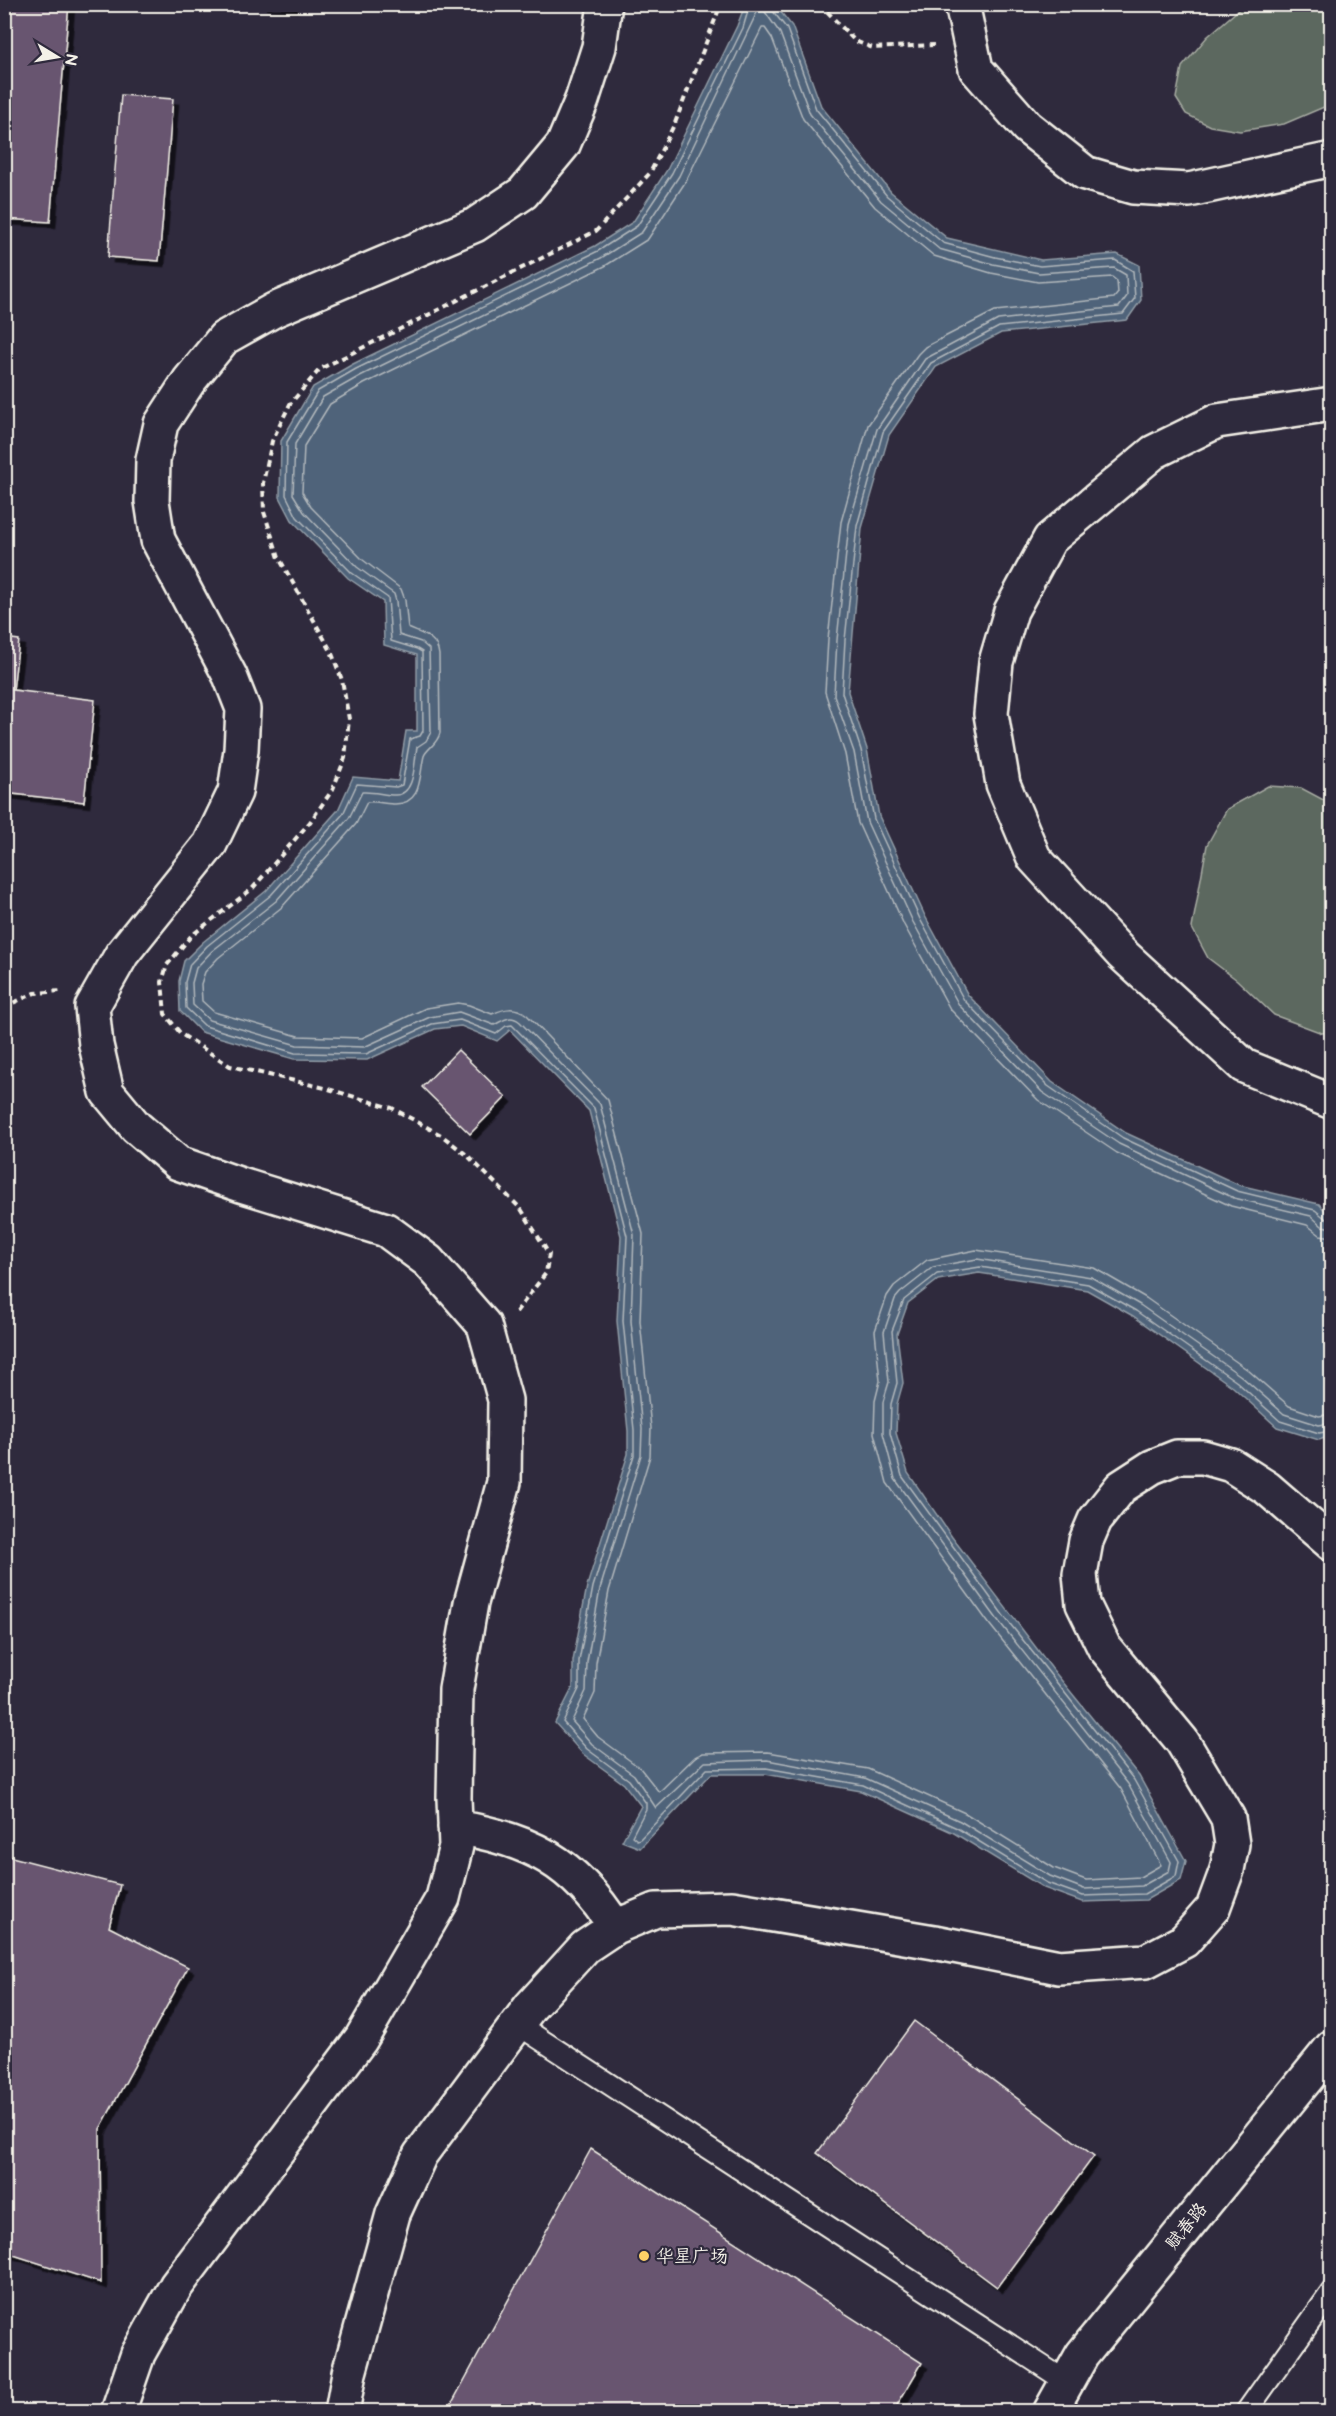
<svg xmlns="http://www.w3.org/2000/svg" width="1336" height="2416" font-family="'Balsamiq Sans','LXGW WenKai TC',sans-serif">
	<style>
		.green { fill: #5b685e; stroke: #a8aca3; stroke-width: 1.5 }
		.water { fill: #4f637a; stroke: #919ca6; stroke-width: 1.5 }
		.lines { fill: none; stroke-linecap: round; stroke-linejoin: round }
		.shore { stroke: #b2b8bc; stroke-width: 1.5 }
		.building { fill: #67556f; stroke: #f4f1e8; stroke-width: 1.5; filter: url(#shadow) }
		.lane-casing { stroke: #f4f1e8; stroke-width: 24 }
		.street-casing { stroke: #f4f1e8; stroke-width: 38 }
		.secondary-casing { stroke: #f4f1e8; stroke-width: 38 }
		.path { stroke: #f4f1e8; stroke-width: 4; stroke-dasharray: 6 4.5; stroke-linecap: butt }
		.lane { stroke: #2f2a3d; stroke-width: 20 }
		.street { stroke: #2f2a3d; stroke-width: 33 }
		.secondary { stroke: #2f2a3d; stroke-width: 33 }
		.poi-dot { fill: #ffd166; stroke: #2f2a3d; stroke-width: 2 }
		.labels { text-anchor: middle; stroke-width: 4.5; stroke-linejoin: round; paint-order: stroke }
		.street-label { font-size: 18px; fill: #f4f1e8; stroke: #2f2a3d }
		.poi-label { font-size: 18px; fill: #f4f1e8; stroke: #2f2a3d; text-anchor: start }
	</style>
	<defs>
		<filter id="shadow"><feDropShadow dx="5.5" dy="5.5" stdDeviation="0" flood-color="#0009"/></filter>
	</defs>
	<rect width="100%" height="100%" fill="#2f2a3d"/>
	<filter id="ink" filterUnits="userSpaceOnUse"><feTurbulence type="fractalNoise" baseFrequency=".0167" numOctaves="2"/><feDisplacementMap in="SourceGraphic" scale="12" xChannelSelector="R" yChannelSelector="G"/><feConvolveMatrix kernelMatrix="1 2 1 2 8 2 1 2 1" color-interpolation-filters="sRGB"/></filter>
	<g filter="url(#ink)">
		<!-- green -->
		<path class="green" d="M1244,5h87v99l-47,20 -44,7 -30,-5 -24,-12 -10,-16 6,-31 25,-30z
			M1268,786l33,2 30,16v228l-9,1 -48,-18 -37,-35 -29,-22 -16,-30 15,-83 20,-36z"/>
		<!-- water -->
		<path class="water" d="M745,5l31,1 16,20 29,80 70,86 56,46 94,22 76,-6 22,11 2,35 -14,20 -126,13 -65,34 -47,68 -27,93 -14,164 19,57 12,67 46,100 43,79 84,87 74,51 113,52 80,19 12,13v219l-12,4 -42,-13 -44,-40 -100,-71 -46,-26 -108,-17 -41,7 -30,23 -11,31 6,49 -6,21 -1,29 12,40 44,64 101,133 86,106 47,85 -5,19 -35,20 -64,2 -38,-14 -90,-55 -93,-42 -96,-17h-54l-71,74 -18,-7 19,-35 -17,-22 -41,-30 -28,-31 18,-36v-26l14,-75 41,-132v-23l-11,-110 4,-85 -32,-125 -79,-81 -13,11 -36,-15 -26,3 -68,31 -73,-1 -93,-27 -21,-21 -1,-30 5,-20 19,-19 63,-51 72,-81 15,-33 45,4 8,-50h11v-76l-33,-10 -1,-43 -35,-24 -56,-58 -12,-23 1,-56 32,-54 40,-23 242,-118 38,-24 34,-52 70,-144z"/>
		<g class="lines">
			<!-- shore -->
			<path class="shore" d="M750,4l-7,24 -71,145 -35,53 -39,25 -242,118 -38,22 -31,51 -1,53 11,22 55,56 36,25 3,43 26,8 5,3 1,79 -3,5 -10,3 -8,46 -6,2 -39,-3 -14,30 -72,81 -64,51 -17,18 -5,18 1,26 19,18 90,27 71,1 66,-30 28,-4 36,14 10,-8 6,-1 82,83 33,128 -4,85 11,109v25l-41,132 -14,74v28l-16,33 24,27 42,31 17,23v6l-14,27 5,4 3,-1 67,-70 59,-1 97,17 94,43 90,55 36,13 61,-2 32,-18 3,-15 -45,-81 -131,-165 -101,-139 -12,-43 1,-29 6,-21 -5,-52 12,-31 33,-26 43,-7 108,17 48,27 101,71 43,39 39,12 13,-2
				M770,4l2,6 15,19 29,80 71,87 56,47 52,14 45,9 75,-6 18,11 2,27 -12,16 -124,13 -68,36 -48,69 -26,94 -12,114 -3,53 19,57 13,69 46,100 44,81 84,86 75,52 114,53 78,19 11,9 6,2
				M1332,1228l-10,-2 -11,-10 -77,-18 -115,-54 -77,-52 -83,-87 -46,-83 -46,-100 -13,-70 -20,-57 3,-55 12,-116 28,-95 48,-70 73,-39 121,-13 8,-11 -1,-21 -12,-7 -75,5 -46,-9 -54,-15 -58,-48 -71,-87 -30,-81 -17,-24 -4,-1 -80,168 -37,56 -41,26 -241,118 -37,21 -28,47 -2,50 11,18 53,55 37,27 2,7 3,34 22,7 8,7 2,83 -5,9 -9,6c-3,14 -1,48 -22,48 -11,0 -22,-4 -33,-3l-13,26 -73,83 -64,50 -16,17 -4,15 1,22 16,15 88,25 67,2 66,-30 29,-5 35,13c10,-5 16,-11 26,-3l80,82 34,131 -3,86 11,108 -1,26 -41,134 -13,73 -1,29 -14,30 20,23 42,31 22,33 49,-46 62,-2 98,18 95,43 90,55 34,13 58,-3 27,-15 2,-9 -43,-78 -131,-165 -102,-140 -12,-46v-31l6,-20 -5,-50 11,-33 5,-6 33,-26 44,-8 114,18 49,28 101,71 43,38 35,11 13,-2
				M1332,1237l-12,-2 -13,-10 -76,-19 -114,-53 -79,-53 -88,-91 -46,-84 -46,-102 -13,-69 -20,-62 3,-53 13,-117 27,-97 50,-71 7,-7 70,-36 119,-13 4,-5 -1,-12 -5,-4 -74,5 -47,-9 -57,-17 -59,-49 -72,-88 -31,-81 -7,-10h-3l-76,153 -38,58 -43,27 -241,118 -34,20 -26,42 -2,46 9,15 52,53 38,29 4,11 3,28c15,7 29,8 31,27l1,78c-3,12 -13,15 -16,23 -5,19 -1,48 -29,48 -9,0 -19,-3 -28,-2l-11,22 -74,83 -64,51 -13,14 -4,12 1,17 12,11 84,24 64,2 64,-30 32,-5 11,2 23,9c13,-6 23,-8 35,1l81,85 35,134 -3,87 11,107 -1,28 -41,135 -13,72 -1,30 -12,26 15,18 42,31 19,24 36,-35 8,-4 65,-1 100,17 97,44 89,55 32,12 54,-3 21,-12 -40,-76 -131,-164 -103,-142 -13,-50 1,-32 5,-20 -5,-50 12,-35 7,-10 33,-26 49,-10 118,18 52,30 102,72 41,36 30,10 13,-2"/>
		</g>
		<!-- building -->
		<path class="building" d="M4,4h65l-19,218 -46,-3z
			M261,4h31v3z
			M121,95l52,4 -14,162 -51,-4z
			M4,638l15,2 -6,50 82,10 -11,102 -80,-9z
			M458,1050l48,47 -36,37 -48,-47z
			M4,1855l116,30 -11,42 79,40 -88,162 1,154 -97,-31z
			M914,2021l180,135 -97,131 -180,-134z
			M591,2149l331,214 -29,49h-446z"/>
		<g class="lines">
			<!-- lane casing -->
			<g class="lane-casing">
				<path id="lane" d="M517,2024l550,358
					M1246,2412l86,-121"/>
			</g>
			<!-- street casing -->
			<g class="street-casing">
				<path id="street" d="M962,4l14,65 51,58 58,46 48,14 56,3 143,-31
					M1332,404l-115,17 -63,31 -104,87 -39,72 -15,51 -5,52 12,70 31,74 88,96 122,112 88,36
					M455,1827c74,12 120,35 160,100
					M118,2412l20,-58 38,-68 185,-247 82,-141 13,-52 -2,-48 2,-109 15,-86 33,-121 1,-82 -21,-75 -56,-64 -42,-31 -145,-45 -63,-22 -42,-36 -29,-35 -11,-47 -4,-38 30,-53 88,-110 25,-52 6,-42 2,-41 -13,-33 -72,-136 -6,-39 1,-41 8,-36 28,-43 35,-43 50,-28 201,-85 48,-32 40,-48 19,-45 17,-53 6,-43
					M342,2412l7,-39 44,-159 27,-59 110,-148 55,-60 30,-20 41,-17 76,-2 202,34 125,25 87,-6 38,-20 29,-33 14,-38 5,-26 -4,-26 -46,-77 -78,-94 -21,-43 -3,-30 6,-33 9,-21 26,-33 31,-20 25,-10h26l28,8 36,23 65,56"/>
			</g>
			<!-- secondary casing -->
			<g class="secondary-casing">
				<path id="secondary" d="M1050,2412l32,-57 250,-308"/>
			</g>
			<!-- path -->
			<path class="path" d="M820,4l35,37 18,7 61,-3
				M4,1007l31,-14 26,-2
				M516,1312l30,-39 3,-19 -28,-45 -54,-54 -26,-20 -49,-27 -67,-20 -95,-22 -49,-32 -16,-20 -3,-32 5,-17 24,-29 61,-47 58,-67 23,-33 12,-31 4,-39 -7,-39 -11,-29 -52,-93 -15,-46 -1,-29 9,-42 18,-37 30,-35 276,-138 54,-58 25,-50 46,-119"/>
			<!-- lane -->
			<use href="#lane" class="lane"/>
			<!-- street -->
			<use href="#street" class="street"/>
			<!-- secondary -->
			<use href="#secondary" class="secondary"/>
		</g>
	</g>
	<!-- markers -->
	<circle class="poi-dot" cx="644" cy="2256" r="6"/>
	<g class="labels">
		<!-- street labels -->
		<g class="street-label">
			<text transform="translate(1186 2226) rotate(-51)" y="6">赋春路</text>
		</g>
		<!-- poi labels -->
		<g class="poi-label">
			<text x="656" y="2262">华星广场</text>
		</g>
	</g>
	<!-- margin -->
	<rect width="1336" height="2416" fill="none" stroke="#2f2a3d" stroke-width="24"/>
	<rect x="12" y="12" width="1312" height="2392" fill="none" stroke="#f4f1e8" stroke-width="2" filter="url(#ink)"/>
	<!-- north arrow -->
	<g transform="translate(57 57) rotate(101)" stroke="#2f2a3d" stroke-width="4.5" paint-order="stroke">
	<path d="M0-4.5L10 22L0 15L-10 22Z" fill="#f4f1e8"/>
	<text y="-9" font-size="16" font-weight="bold" text-anchor="middle" fill="#f4f1e8">N</text>
	</g>
</svg>
